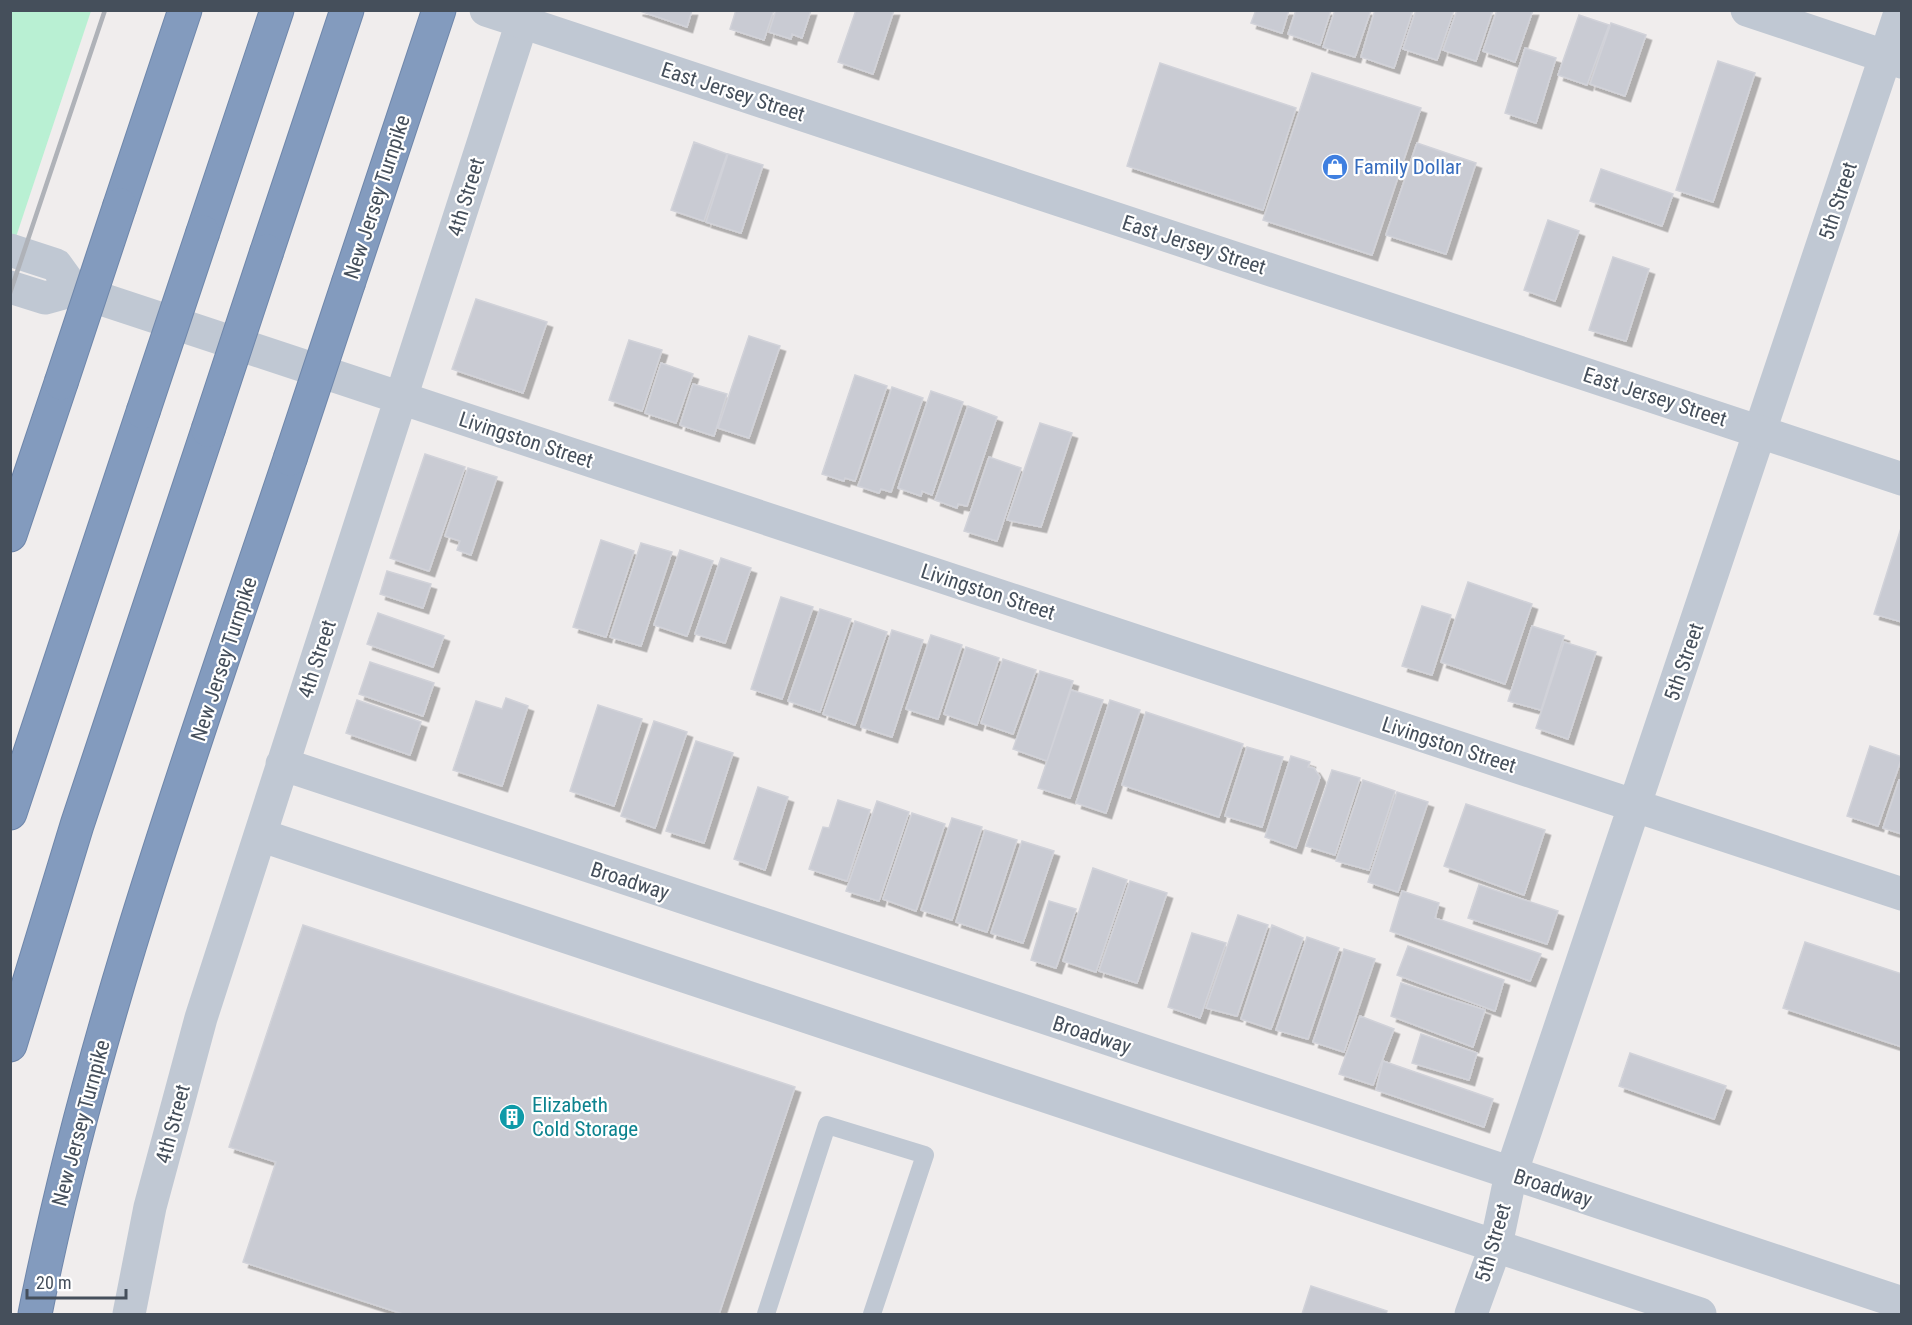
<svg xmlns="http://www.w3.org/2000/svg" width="1912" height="1325" font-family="'Roboto Condensed',sans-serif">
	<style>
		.green { fill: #b9f0d3 }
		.building { fill: #c9cbd3; stroke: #d1d2d9; stroke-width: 1.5; filter: url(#shadow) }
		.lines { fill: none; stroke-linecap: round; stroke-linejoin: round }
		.motorway-casing { stroke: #6e86aa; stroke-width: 35 }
		.service { stroke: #c0c8d3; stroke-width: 18 }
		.minor { stroke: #c0c8d3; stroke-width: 33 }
		.tertiary { stroke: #c0c8d3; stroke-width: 33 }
		.motorway { stroke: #839bbe; stroke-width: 33 }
		.rail { stroke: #afb2b8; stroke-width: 4.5 }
		.motorway-bridge-casing { stroke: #6e86aa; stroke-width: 35; stroke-linecap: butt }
		.motorway-bridge { stroke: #839bbe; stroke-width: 33 }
		.labels { text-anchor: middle; stroke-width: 4.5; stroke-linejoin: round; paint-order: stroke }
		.street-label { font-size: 21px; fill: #454f5b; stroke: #fff }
		.shop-label { font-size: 21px; fill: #366cbe; stroke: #fff; text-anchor: start }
		.culture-label { font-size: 21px; fill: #0d838f; stroke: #fff; text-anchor: start }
	</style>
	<defs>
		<filter id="shadow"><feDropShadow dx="5.5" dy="5.5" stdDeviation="0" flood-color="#0004"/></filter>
	</defs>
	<rect width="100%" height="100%" fill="#f0eded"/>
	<!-- green -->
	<path class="green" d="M11,11h80l-80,241z"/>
	<!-- building -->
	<path class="building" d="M637,10h55l-5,17z
		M736,10h38l-10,30 -34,-11z
		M776,10h35l-9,28 -10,-4 -1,5 -22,-7z
		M856,10h38l-21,64 -35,-12z
		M1256,10h33l-7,23 -31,-10z
		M1296,10h35l-11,35 -32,-11z
		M1335,10h36l-16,47 -32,-10z
		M1375,10h38l-19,58 -33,-11z
		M1416,10h38l-17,50 -34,-11z
		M1457,10h36l-17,51 -33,-11z
		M1497,10h36l-18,52 -32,-11z
		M1579,15l30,10 -22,60 -29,-10z
		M1611,23l35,12 -21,61 -35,-12z
		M1525,48l31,10 -20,65 -31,-10z
		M1718,61l37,12 -42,129 -37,-12z
		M1160,63l136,45 -33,102 -136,-44z
		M1312,73l109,35 -49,147 -109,-35z
		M694,142l33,12 -23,67 -33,-11z
		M1417,143l59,20 -30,91 -60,-19z
		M728,154l35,11 -22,68 -35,-11z
		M1601,169l72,25 -11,32 -72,-25z
		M1548,220l31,11 -24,70 -31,-11z
		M1613,257l36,12 -23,72 -37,-11z
		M476,299l71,23 -24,71 -71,-24z
		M749,336l31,10 -31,92 -31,-10z
		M629,340l33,10 -20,61 -33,-11z
		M661,363l32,11 -17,49 -31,-10z
		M855,375l32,11 -32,95 -10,-3 -1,3 -22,-7z
		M693,384l34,10 -13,42 -34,-11z
		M892,387l31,11 -32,94 -10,-3 -2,4 -21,-7z
		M931,391l32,11 -31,93 -10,-4 -1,5 -23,-8z
		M968,406l29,11 -30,89 -9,-2 -1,4 -22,-8z
		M1040,423l32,10 -31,94 -34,-7z
		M425,454l40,13 -36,104 -39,-13z
		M989,457l32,11 -24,73 -33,-10z
		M468,468l29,9 -26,78 -14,-5 3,-9 -15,-5z
		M1901,528h1v94l-28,-8z
		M601,540l33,11 -28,86 -33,-10z
		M641,543l31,9 -31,94 -31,-9z
		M680,550l33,11 -26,75 -33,-11z
		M721,558l30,10 -26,75 -30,-9z
		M387,571l44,13 -8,24 -43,-14z
		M1468,582l64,22 -27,80 -64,-22z
		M781,597l32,10 -31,92 -31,-10z
		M1422,606l29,9 -19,60 -30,-9z
		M820,609l31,10 -31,93 -32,-11z
		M378,613l66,23 -11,31 -66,-23z
		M855,621l32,11 -32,93 -32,-11z
		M1532,626l32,10 -23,74 -33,-9z
		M892,630l31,10 -31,97 -31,-10z
		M931,635l31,10 -24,74 -32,-10z
		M1564,642l32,10 -28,87 -32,-11z
		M966,647l33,11 -22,67 -33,-11z
		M1003,659l33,11 -23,64 -32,-11z
		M370,662l64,21 -11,33 -64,-22z
		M1040,671l33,10 -26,80 -34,-12z
		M1071,690l32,10 -33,98 -32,-10z
		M506,698l22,8 -26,80 -49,-16 23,-69 26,8z
		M357,700l64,22 -11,33 -64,-22z
		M1110,700l30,10 -34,103 -30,-10z
		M598,705l44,14 -28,87 -44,-15z
		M1146,712l97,32 -24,73 -97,-32z
		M654,721l33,11 -32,96 -34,-12z
		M696,741l37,12 -29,90 -38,-12z
		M1870,746l32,11 -24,69 -31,-10z
		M1247,747l36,10 -21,70 -37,-11z
		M1291,756l19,6 -2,5 6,1 6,9 -24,71 -31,-11z
		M1332,770l28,8 -25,77 -29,-9z
		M1363,780l32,11 -26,79 -33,-9z
		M1899,780l3,1v53l-19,-6z
		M758,787l30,10 -23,73 -31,-11z
		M1397,792l31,10 -30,90 -30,-10z
		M838,800l32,10 -23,71 -38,-12 14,-42 6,1z
		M877,801l32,11 -30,89 -33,-10z
		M1466,804l79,26 -21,65 -80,-29z
		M912,813l33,11 -29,87 -33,-12z
		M952,818l30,9 -30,93 -31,-10z
		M985,830l32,10 -30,92 -31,-10z
		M1022,841l32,10 -31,92 -32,-10z
		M1093,868l34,12 -31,92 -33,-11z
		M1130,881l37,12 -30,90 -38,-12z
		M1479,885l79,26 -11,33 -79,-26z
		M1402,891l37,12 -4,15 106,36 -11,27 -140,-50z
		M1049,901l27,8 -20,59 -25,-8z
		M1238,915l30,10 -31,91 -31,-8z
		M303,925l492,162 -76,227h-316l-160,-52 33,-100 -47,-15z
		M1272,925l31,13 -32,91 -30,-10z
		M1192,933l34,10 -26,75 -32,-11z
		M1307,937l32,11 -31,91 -32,-9z
		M1805,942l97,32v73l-119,-39z
		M1408,946l96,34 -9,31 -98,-36z
		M1344,949l31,10 -31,93 -31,-10z
		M1401,983l84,27 -12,37 -82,-31z
		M1360,1016l34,13 -21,56 -34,-11z
		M1421,1034l56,19 -8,27 -57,-17z
		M1630,1053l96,33 -12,33 -95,-33z
		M1383,1061l110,38 -9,28 -108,-37z
		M1311,1286l76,25 -1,3h-84z"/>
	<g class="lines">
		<!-- motorway casing -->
		<g class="motorway-casing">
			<path id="motorway" d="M120,205l65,-195
				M203,232l74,-222
				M267,251l80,-241
				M349,281l90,-271
				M10,535l51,-152
				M10,813l133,-401
				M10,1045l67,-220 131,-395
				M35,1314c58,-291 161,-574 255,-855"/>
		</g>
		<!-- service -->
		<path class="service" d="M766,1314l61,-189 98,30 -53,159"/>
		<!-- minor -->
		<path class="minor" d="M1747,10l155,52
			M10,250l46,15 18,25
			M10,287l35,11 29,-8 1828,604
			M282,764l1620,539
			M260,835l1440,479
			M129,1314l21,-107 51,-189 325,-1008
			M1471,1314l25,-69 15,-71 390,-1164"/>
		<!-- tertiary -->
		<path class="tertiary" d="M486,10l1416,469"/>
		<!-- motorway -->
		<use href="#motorway" class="motorway"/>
		<!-- rail -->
		<path class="rail" d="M10,293l95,-283"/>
		<!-- motorway-bridge casing -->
		<g class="motorway-bridge-casing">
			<path id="motorway-bridge" d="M61,383l59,-178
				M143,412l60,-180
				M208,430l59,-179
				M290,459l59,-178"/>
		</g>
		<!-- motorway-bridge -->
		<use href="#motorway-bridge" class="motorway-bridge"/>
	</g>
	<!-- icons -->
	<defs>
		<g id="shop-disc" transform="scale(1.35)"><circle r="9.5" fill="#3f7fe0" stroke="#fff"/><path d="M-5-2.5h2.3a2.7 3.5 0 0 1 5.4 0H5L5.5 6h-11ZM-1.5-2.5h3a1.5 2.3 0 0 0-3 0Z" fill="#fff"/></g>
		<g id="building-disc" transform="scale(1.35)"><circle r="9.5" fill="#0f9aa8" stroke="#fff"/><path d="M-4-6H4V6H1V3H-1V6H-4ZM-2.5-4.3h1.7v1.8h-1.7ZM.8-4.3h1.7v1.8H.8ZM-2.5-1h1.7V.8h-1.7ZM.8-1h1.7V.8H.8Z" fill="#fff"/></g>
	</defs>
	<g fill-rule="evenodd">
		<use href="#shop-disc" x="1335" y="167"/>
		<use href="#building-disc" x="512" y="1117"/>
	</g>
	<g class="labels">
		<!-- street labels -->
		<g class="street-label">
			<text transform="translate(733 92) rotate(18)" y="7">East Jersey Street</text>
			<text transform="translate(377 197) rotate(-72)" y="7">New Jersey Turnpike</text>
			<text transform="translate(466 197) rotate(-73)" y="7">4th Street</text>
			<text transform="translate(1838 201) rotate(-72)" y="7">5th Street</text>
			<text transform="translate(1194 245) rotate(18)" y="7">East Jersey Street</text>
			<text transform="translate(1655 397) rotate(18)" y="7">East Jersey Street</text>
			<text transform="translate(526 440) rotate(18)" y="7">Livingston Street</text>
			<text transform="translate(988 592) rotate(18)" y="7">Livingston Street</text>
			<text transform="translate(224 659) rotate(-72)" y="7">New Jersey Turnpike</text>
			<text transform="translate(317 659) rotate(-72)" y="7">4th Street</text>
			<text transform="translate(1684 662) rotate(-71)" y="7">5th Street</text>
			<text transform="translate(1449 745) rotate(18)" y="7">Livingston Street</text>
			<text transform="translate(630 881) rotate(18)" y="7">Broadway</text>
			<text transform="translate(1092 1035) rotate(18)" y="7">Broadway</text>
			<text transform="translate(81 1123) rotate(-75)" y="7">New Jersey Turnpike</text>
			<text transform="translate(173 1124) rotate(-75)" y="7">4th Street</text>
			<text transform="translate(1553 1188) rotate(18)" y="7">Broadway</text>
			<text transform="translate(1493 1243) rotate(-74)" y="7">5th Street</text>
		</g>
		<!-- shop labels -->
		<g class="shop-label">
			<text x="1354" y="174">Family Dollar</text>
		</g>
		<!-- culture labels -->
		<g class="culture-label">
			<text x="532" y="1112">Elizabeth<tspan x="532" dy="24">Cold Storage</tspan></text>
		</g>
	</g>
	<!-- border -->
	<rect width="1912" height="1325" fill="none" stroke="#454f5b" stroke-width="24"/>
	<!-- scale -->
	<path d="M27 1289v9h99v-9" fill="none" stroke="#454f5b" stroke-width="3"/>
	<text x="36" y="1289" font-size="18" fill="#454f5b" stroke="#ffffff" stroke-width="4.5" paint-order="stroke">20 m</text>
</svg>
